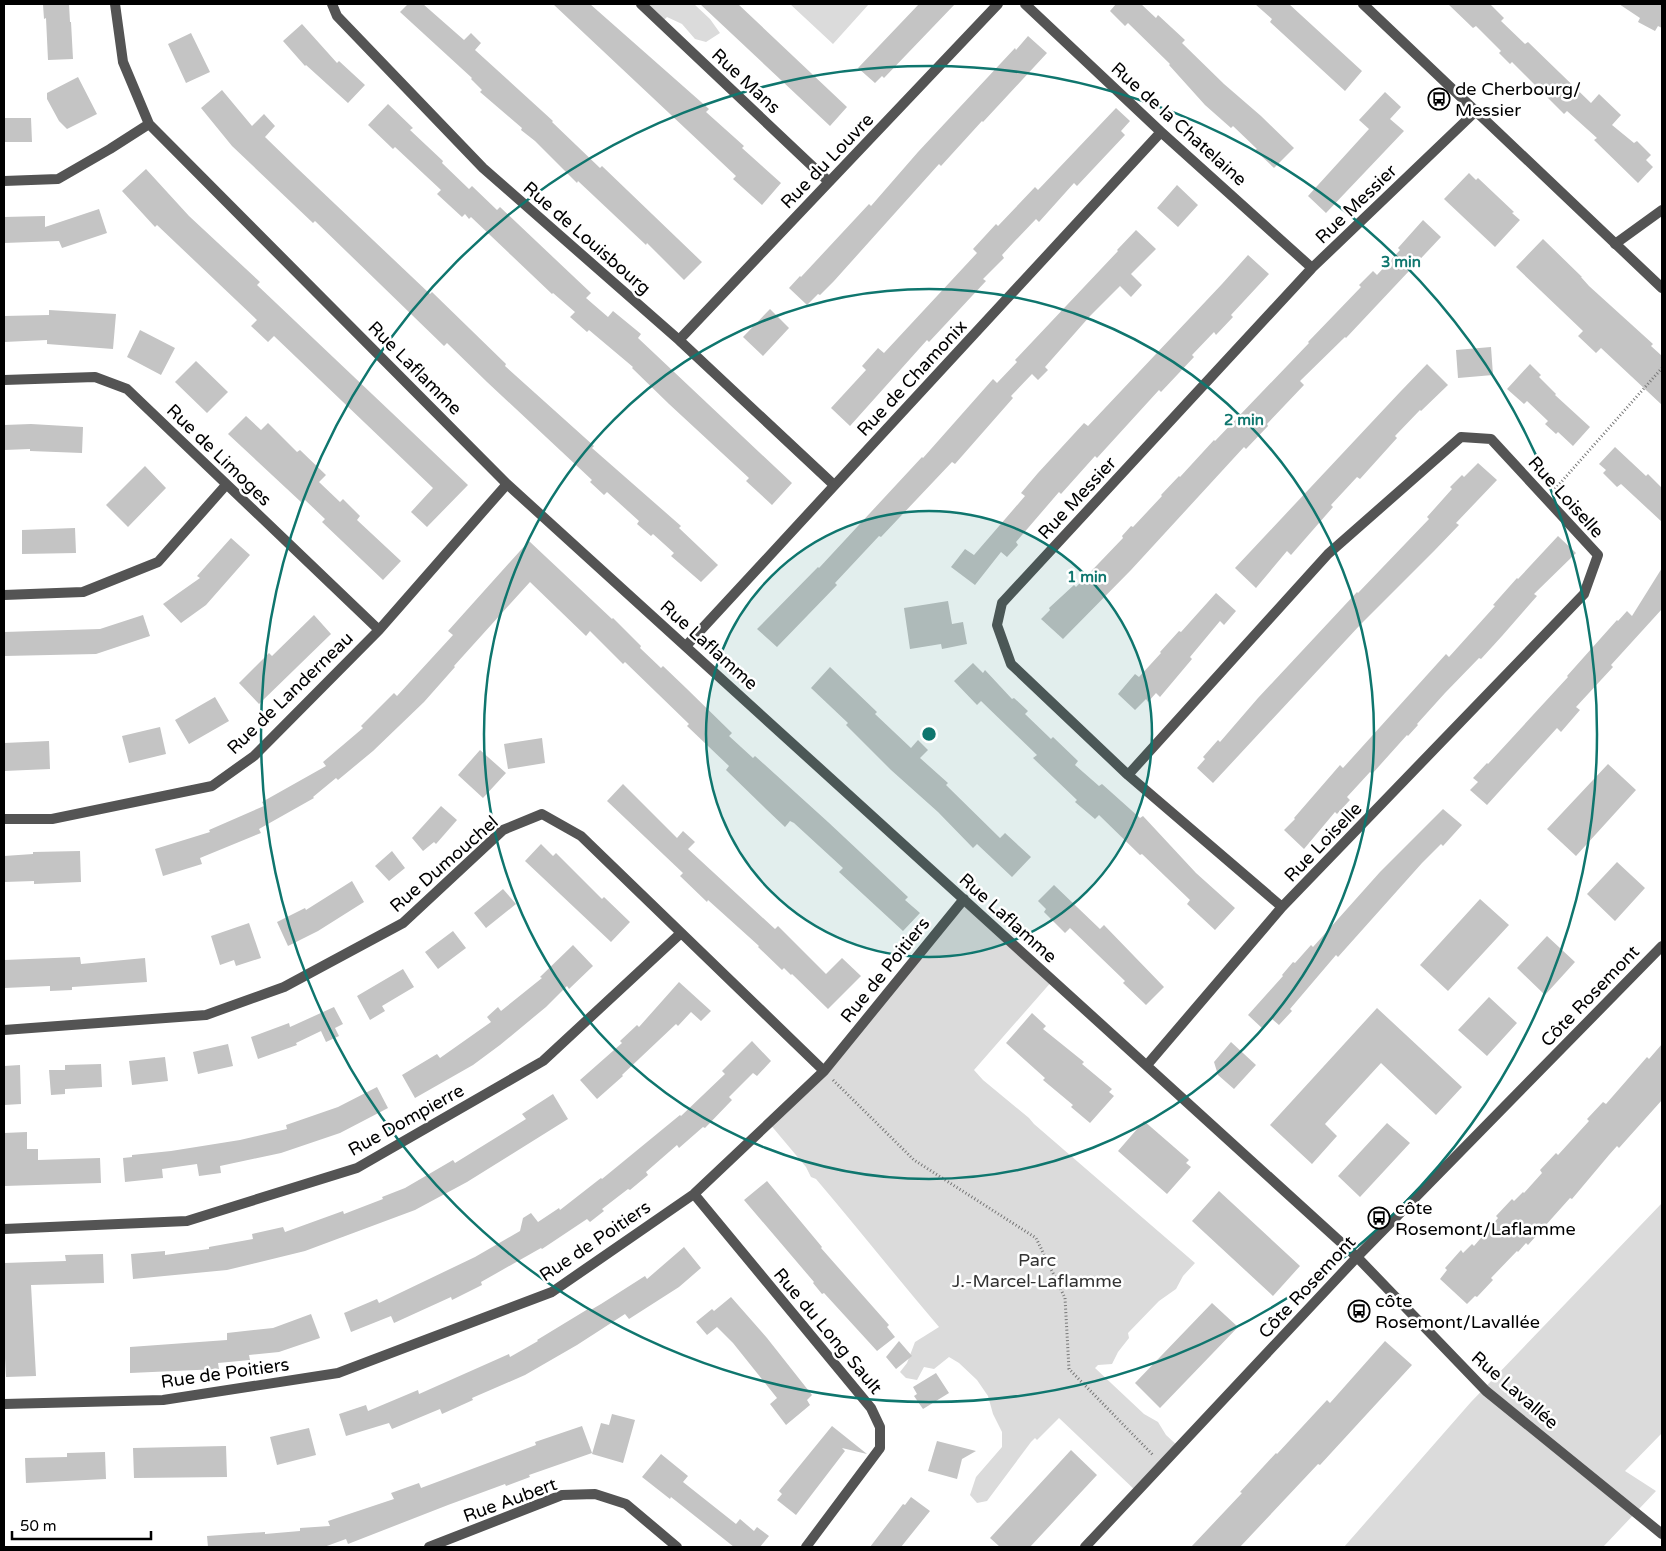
<svg xmlns="http://www.w3.org/2000/svg" width="1666" height="1551" font-family="'Varela Round',sans-serif">
	<style>
		.green { fill: #dbdbdb }
		.building { fill: #c4c4c4 }
		.lines { fill: none; stroke-linecap: round; stroke-linejoin: round }
		.path { stroke: #767676; stroke-width: 3; stroke-dasharray: 1 2.5; stroke-linecap: butt }
		.minor { stroke: #545454; stroke-width: 10 }
		.tertiary { stroke: #545454; stroke-width: 10 }
		.ring { fill: none; stroke: #0f766e; stroke-width: 2.5 }
		.labels { text-anchor: middle; stroke-width: 5; stroke-linejoin: round; paint-order: stroke }
		.street-label { font-size: 18px; fill: #000; stroke: #fff }
		.poi-label { font-size: 18px; fill: #000; stroke: #fff; text-anchor: start }
		.park-label { font-size: 18px; fill: #323232; stroke: #fff }
		.centre { fill: #0f766e; stroke: #fff; stroke-width: 2.5 }
		.ring-label { font-size: 15px; text-anchor: middle; font-weight: bold; fill: #0f766e; stroke: #fff; stroke-width: 5; stroke-linejoin: round; paint-order: stroke }
	</style>
	<rect width="100%" height="100%" fill="#fff"/>
	<!-- green -->
	<path class="green" d="M641,4h53l16,15 10,14 -14,9 -11,-3 -13,-15 -15,-7 -6,6z
		M790,4h79l-36,40z
		M964,899l89,81 -79,90 9,10 46,38 5,6 161,139 -12,13 -7,13 -17,12 -31,32 1,5 -11,14 -6,12 -14,1 -3,3 49,46 14,8 8,13 13,12 -42,45 -78,-74 -22,22 -2,-2 -4,4 -44,59 -10,2 -7,-8 6,-18 26,-30v-15l-9,-18 -5,-18 -11,-16 -18,-17 -10,-6 -15,12 -10,-2 -7,13 -11,-2 -6,-6 7,-9 8,-21 24,-15c-42,-49 -81,-99 -123,-148l-5,-2 -5,-10 -37,-44 55,-52z
		M1662,1203v230l-37,38 31,20 -53,56h-259l127,-145z"/>
	<!-- building -->
	<path class="building" d="M43,4h26l1,18h1l2,37 -25,1 -2,-42 -2,1z
		M408,4h15l41,36 7,-7 10,10 -6,7 78,71 -1,1 48,46 2,-2 100,96 -18,18 -37,-37 -1,2 -68,-64 -1,2 -42,-42 -14,-11 1,-2 -42,-36 2,-2 -11,-11 1,-1 -72,-66z
		M553,4h37l119,105 -3,3 38,34 -2,2 39,35 -19,22 -29,-26 3,-3z
		M700,4h38l109,103 -17,19z
		M919,4h36l-71,74 -2,-2 -7,7 -17,-15z
		M1116,4h25l15,14 2,-3 27,25 -3,3 42,41 37,32 33,32 -20,20 -19,-18 2,-1 -24,-23 -2,2 -26,-23 -36,-40 1,-1 -42,-41 -3,3 -15,-15z
		M1255,4h34l73,67 -17,20 -75,-69 2,-3z
		M1448,4h42l14,14 -3,3 24,23 3,-2 63,61 8,-9 22,21 -9,10 22,18 3,-2 14,14 -5,5 7,7 -15,16 -44,-43 3,-2 -30,-27 -3,3 -52,-52 -2,2 -11,-11 2,-2 -25,-25 -3,2z
		M1619,4h43v24l-4,-2 -3,5 -17,-9 2,-4z
		M302,24l35,39 2,-2 26,24 -17,18 -42,-38 -1,1 -22,-25z
		M191,33l19,39 -24,11 -18,-39z
		M1028,36l19,17 -64,69 -1,-1 -41,45 -2,-2 -105,117 -14,14 -2,-1 -11,11 -18,-17 11,-12 1,1 68,-73 2,2 47,-54 97,-104 1,2z
		M78,77l19,37 -30,15 -8,-8 -12,-22v-6z
		M222,90l30,36 12,-12 11,12 -10,11 32,31 133,126 2,-2 74,72 -1,2 89,80 -2,2 89,78 -2,2 39,37 -17,17 -30,-26 3,-3 -21,-19 -2,2 -14,-12 2,-3 -32,-29 -3,3 -14,-13 2,-2 -105,-98 -40,-39 -3,3 -129,-125 -2,2 -81,-77 -31,-38z
		M1385,92l16,15 -11,12 14,12 -78,82 -18,-17 61,-67 -10,-9z
		M388,104l25,24 -3,2 33,31 -1,2 27,26 3,-3 25,24 3,-3 91,86 -5,5 22,19 5,-6 28,23 -3,4 154,145 -20,22 -26,-24 3,-3 -80,-74 -37,-36 1,-1 -44,-37 -2,2 -17,-15 5,-5 -22,-19 -1,1 -81,-77 -2,2 -4,-5 -3,3 -25,-23 4,-4 -46,-43 -2,2 -25,-24z
		M1116,108l14,13 -9,10 4,4 -48,51 -3,-3 -35,39 -3,-3 -22,23 -12,13 2,3 -21,21 3,2 -57,61 -2,-2 -77,86 -19,-18 35,-38 -4,-4 16,-18 6,5 93,-100 -4,-4 23,-25 2,2 37,-39 3,3z
		M4,118h27l1,24h-28z
		M146,169l43,47 71,66 -3,3 211,200 -41,42 -16,-15 22,-24 -159,-152 -6,6 -17,-16 6,-6 -100,-95 -2,2 -33,-36z
		M1469,173l7,7 2,-2 36,34 -2,1 8,7 -25,27 -51,-48z
		M1177,185l21,20 -20,22 -21,-19z
		M99,209l8,24 -45,15 -3,-7 -55,2v-26l41,-1v11z
		M1423,220l18,17 -95,101 -1,-1 -45,44 4,4 -37,39 1,2 -22,23 -2,-2 -113,123 -68,69 -22,-20 9,-9 -1,-2 25,-23 2,2 47,-49 -1,-2 9,-10 2,1 29,-31 -1,-1 18,-19 1,1 34,-37 1,1 94,-98 -1,-1 53,-55 -2,-2 14,-14 4,4 23,-25 -2,-2z
		M1136,230l20,19 -25,25 11,11 -11,12 -11,-11 -30,30 -45,51 3,3 -10,10 -6,-6 -21,22 2,2 -58,66 -3,-2 -71,75 -2,-1 -44,47 2,2 -60,62 -20,-18 61,-62 1,1 103,-111 1,1 70,-79 4,4 20,-21 -2,-2 103,-109 -1,-1z
		M1543,239l39,38h-1l8,9 64,58 -2,2 11,10v49l-61,-57 -5,5 -18,-17 5,-5 -67,-64z
		M1248,255l21,19 -38,41 2,2 -17,18 -2,-3 -22,23 2,2 -33,35 -2,-2 -62,68 -2,-2 -34,38 -2,-2 -43,50 2,3 -11,12 -6,-5 -26,33 -24,-18 14,-18 9,6 51,-59 -4,-3 17,-20 46,-50 4,3 134,-142z
		M770,309l19,19 -26,28 -20,-19z
		M49,310l67,4 -3,35 -66,-5v-4l-43,2v-26l45,-1z
		M140,330l35,18 -14,27 -34,-18z
		M1491,347l2,28 -35,3 -2,-28z
		M196,361l32,31 -21,21 -32,-31z
		M1427,364l21,21 -27,26 -1,-1 -25,26 2,2 -37,41 -3,-2 -26,28 2,2 -42,48 -4,-4 -31,37 -21,-20 166,-177z
		M1530,364l11,11 -2,2 17,17 -1,1 35,32 -17,19 -15,-14 -2,2 -11,-10 3,-3 -21,-20 -3,3 -17,-15z
		M246,416l15,14 7,-7 29,29 3,-2 26,25 -7,7 21,20 3,-3 17,17 -3,4 44,41 -18,19 -61,-58 3,-3 -21,-20 -3,3 -73,-68z
		M31,424l52,3 -1,26 -52,-2v-2l-26,1v-25z
		M1615,447l31,29 2,-2 14,14v34l-41,-38 -4,3 -14,-14 3,-3 -7,-6z
		M1478,463l19,17 -41,43 3,2 -25,26 -74,74 -147,158 -16,-15 8,-9 -2,-2 15,-17 2,2 38,-44 99,-106 1,1 71,-74 -2,-2 25,-28 -2,-2 12,-12 2,2z
		M145,466l21,22 -38,39 -22,-22z
		M75,528l1,25 -54,1v-24z
		M1558,536l18,17 -42,41 3,2 -35,40 -21,23 -2,-1 -34,35 -28,31 1,1 -10,11 -1,-1 -35,39 -2,-2 -23,25 3,3 -13,14 -2,-2 -31,37 -20,-19 11,-11 -1,-1 46,-53 3,3 103,-114 3,3 46,-51 -2,-1 24,-27 1,1z
		M231,538l19,17 -44,50 -25,18 -18,-19 37,-26 -3,-2z
		M529,541l83,78 1,-1 28,28 -1,2 21,20 2,-2 23,22 46,45 -3,3 24,22 2,-2 73,66 80,75 -3,3 15,13 -17,18 -64,-59 4,-4 -49,-45 -4,-2 -5,6 -19,-18 -40,-39 3,-4 -42,-40 2,-2 -64,-62 -2,2 -33,-33 -4,5 -56,-54 -76,84 1,1 -31,35 -51,49 -35,29 -2,-2 -23,19 1,1 -55,31 2,4 -61,25 2,6 -39,12 -8,-27 55,-17 -1,-2 55,-24 -2,-4 64,-36 -3,-4 40,-34 -2,-2 33,-33 3,3 56,-61 -5,-4z
		M1662,568v41l-51,56 2,2 -37,40 4,3 -19,22 -4,-4 -70,77 -17,-15 8,-8 -5,-4 14,-15 1,1 80,-87 -1,-1 50,-56 1,1 9,-10 5,5z
		M1216,593l20,18 -12,14 -4,-4 -30,36 2,2 -32,38 -4,-4 -8,9 -2,-3 -11,11 -17,-16 17,-20 4,3 22,-24 -1,-1 19,-21 2,1z
		M948,601l4,23 11,-2 4,22 -25,5 -1,-5 -31,5 -6,-41z
		M143,615l7,21 -54,18 -92,2v-24l96,-3z
		M314,615l17,19 -72,70 -20,-21 30,-30 3,3z
		M973,663l10,10 2,-3 27,29 2,-1 14,13 -3,3 26,25 2,-2 25,24 -3,4 24,21 3,-2 38,34 3,-2 53,57 39,35 -20,22 -28,-26 3,-4 -48,-46 -2,1 -41,-40 -4,4 -20,-17 2,-2 -44,-42 4,-3 -56,-54 -4,4 -23,-24z
		M830,667l47,45 -2,2 36,34 7,-8 10,10 -8,8 28,25 -2,2 54,53 5,-5 26,24 -19,20 -35,-33 -4,4 -35,-36 -47,-42 -45,-45 2,-2 -37,-35z
		M215,697l14,24 -40,23 -14,-24z
		M160,727l6,27 -37,9 -7,-27z
		M542,738l3,25 -37,6 -4,-25z
		M49,741l1,28 -46,2v-28z
		M480,750l26,23 -23,25 -25,-23z
		M1608,764l28,26 -60,66 -29,-27z
		M623,784l54,54 6,-7 12,11 -7,7 87,80 3,-3 48,48 16,-16 19,18 -33,33 -36,-35 -1,1 -7,-7 -2,2 -24,-23 1,-1 -51,-46 -1,2 -27,-26 3,-3 -76,-72z
		M441,806l16,14 -21,24 -2,-2 -11,9 -11,-13z
		M1443,809l19,16 -19,21 -2,-2 -19,19 -84,94 -2,-2 -46,54 2,2 -13,14 -7,-6 -9,10 -15,-14 35,-39 -1,-1 11,-13 2,1 16,-18 2,2 67,-75z
		M541,844l12,12 3,-3 46,46 2,-2 26,25 -19,20 -86,-81z
		M80,851l1,31 -47,2v-3l-30,1v-26l29,-2v-2z
		M392,851l13,17 -16,13 -14,-15z
		M1617,862l28,26 -30,33 -28,-27z
		M352,881l12,21 -46,29 -30,15 -11,-24 28,-14 1,2z
		M1054,885l46,44 4,-4 60,62 -18,18 -23,-22 2,-2 -55,-53 -5,5 -21,-21 2,-3 -8,-8z
		M503,889l13,15 -30,24 -12,-15z
		M1480,899l29,26 -61,66 -28,-26z
		M249,923l12,35 -25,8 -2,-6 -14,5 -9,-29z
		M453,931l13,17 -28,21 -13,-17z
		M1547,936l28,26 -30,33 -28,-27z
		M573,945l20,21 -24,23 -2,-3 -21,21 -46,38 -27,20 -58,33 -13,-23 35,-21 3,4 51,-36 -4,-5 11,-10 3,4 41,-33 -2,-1z
		M80,957l1,7 64,-6 2,24 -75,5v3l-22,1v-5l-46,2v-28z
		M403,969l11,18 -32,19 3,5 -15,9 -13,-24z
		M679,982l32,29 -10,10 -10,-9 -13,14 -2,-2 -54,51 1,1 -26,23 -17,-19 42,-37 -2,-2 17,-16 2,2z
		M1489,997l28,26 -30,33 -29,-26z
		M334,1007l9,17 -8,4 4,8 -13,6 -5,-11 -25,12 1,2 -39,14 -7,-22 38,-14 1,4z
		M1377,1008l85,79 -26,28 -55,-52 -56,61 12,12 -25,28 -42,-39z
		M1032,1013l14,13 -3,3 41,33 -2,2 30,25 -3,3 5,4 -24,27 -19,-16 2,-2 -30,-25 2,-2 -39,-35z
		M752,1041l19,20 -14,15 -4,-3 -24,24 3,3 -27,28 -2,-1 -24,21 -2,-3 -31,27 2,3 -18,15 -2,-1 -26,20 2,2 -14,11 -3,-3 -45,30 -1,-1 -60,34 1,3 -30,15 -1,-3 -57,26 -3,-7 -40,16 -7,-19 33,-14 2,4 96,-46 45,-26 3,-13 8,-5 7,9 21,-14 1,2 41,-32 1,1 78,-64 1,1 44,-42 -3,-3z
		M1231,1042l25,23 -22,24 -16,-14 -4,-13z
		M228,1044l5,22 -35,8 -5,-22z
		M1662,1044v56l-43,48 -2,-2 -8,9 -37,44 -2,-1 -42,47 -2,-2 -8,9 -1,-1 -26,27 2,2 -16,17 -2,-1 -8,8 -27,-25 7,-9 -2,-2 16,-18 2,3 9,-9 2,2 24,-28 -2,-2 16,-17 2,2 9,-9 1,1 18,-20 -2,-3 16,-17 2,2 31,-34 -2,-2 16,-17 3,2 41,-47 2,2z
		M165,1057l3,24 -36,4 -3,-24z
		M101,1064l1,23 -37,2v5l-14,1 -2,-25h16v-5z
		M20,1065l1,39 -17,1v-39z
		M377,1087l11,21 -48,25 -59,20 -61,13 1,7 -22,3 -2,-12 -35,5 1,9 -38,4 -2,-24 9,-1v-2l39,-4 69,-11 47,-11 -1,-4 52,-18z
		M553,1094l15,25 -101,63 -52,28 -110,41 -78,19 -94,9 -2,-25 34,-3v4l44,-6v-2l44,-8 -1,-5 31,-7 2,5 58,-21 1,3 39,-15 -1,-2 23,-9 48,-28 2,3 71,-44 -4,-5z
		M1144,1121l45,39 -3,3 5,4 -24,27 -49,-43z
		M1387,1123l23,20 -50,54 -22,-21z
		M27,1132v17h11v11l62,-2 1,25 -97,3v-53z
		M767,1181l55,66 -1,1 68,77 -2,2 8,10 -18,14 -53,-58 -2,1 -9,-11 1,-1 -70,-82z
		M1219,1191l81,75 -27,30 -81,-75z
		M684,1247l17,21 -22,19 -50,32 -4,-5 -48,31 -52,30 -53,23 1,2 -31,14 -2,-5 -48,20 -3,-6 -43,13 -7,-22 27,-9 2,6 50,-21 1,4 90,-40 1,3 28,-16 -1,-1 51,-31 1,2 12,-7 44,-28 2,3z
		M103,1254l1,29 -73,2 5,91 -30,1 -1,-19h-1v-95l62,-2 -1,-6z
		M731,1297l36,41 45,57 -5,5 3,5 -24,20 -16,-21 7,-6 -44,-55 -16,-16 -10,8 -11,-13 16,-13 2,2z
		M1212,1303l26,24 -78,81 -25,-25z
		M311,1314l9,24 -41,14 -30,3 1,5 -32,3 1,6 -89,4v-26l97,-7v-7l46,-5z
		M899,1341l13,15 -16,13 -10,-12z
		M1385,1341l27,24 -92,100 -2,-1 -78,83h-49l51,-54 -2,-1 36,-39 1,1 50,-54 3,3z
		M936,1373l13,20 -26,16 -9,-13 3,-2 -4,-7z
		M612,1414l23,6 -12,43 -31,-9 9,-31 8,2z
		M582,1426l10,27 -63,22 1,2 -24,9 -1,-2 -57,21 -100,39 -2,-5 -22,8h-116l-1,-11 58,-4v2l35,-3v-3l30,-2 -2,-5 66,-22 -3,-6 28,-10 2,5 115,-43 -1,-3z
		M832,1426l35,28 -25,-6 3,3 -49,64 -19,-15 5,-6 -3,-3z
		M309,1428l7,27 -39,10 -7,-28z
		M937,1441l39,10 -14,8 -5,20 -29,-8z
		M226,1446l1,31 -93,1 -1,-30z
		M1071,1450l26,25 -67,72h-30l-10,-9z
		M105,1452l1,27 -80,4 -1,-25 42,-1v-4z
		M661,1454l27,22 -5,6 53,42 4,-5 14,12 3,-4 12,9 -9,11h-26l-63,-50 -1,2 -28,-22z
		M911,1497l19,14 -29,36h-31l33,-43 2,1z"/>
	<g class="lines">
		<!-- path -->
		<path class="path" d="M1555,489l107,-121
			M833,1080l81,80 122,78 29,60 4,71 84,86"/>
		<!-- minor -->
		<path class="minor" d="M115,4l8,58 26,62 358,360 850,773 129,134 176,143
			M332,4l5,12 146,152 196,172 155,145
			M641,4l188,178
			M1025,4l136,128 151,136
			M4,181l54,-2 52,-30 39,-25
			M1615,244l47,-34
			M679,340l319,-336
			M4,380l91,-3 32,12 252,241
			M4,595l79,-3 75,-30 68,-77
			M686,646l475,-514
			M1128,775l200,-221 133,-117 30,2 107,116 -14,39 -302,313 -135,158
			M4,819h48l160,-33 42,-30 125,-126 128,-146
			M1282,907l-154,-132 -117,-111 -14,-39 5,-22 310,-335 164,-157
			M4,1030l202,-15 78,-28 119,-64 100,-93 39,-16 39,22 243,235
			M694,1194l177,214 9,19v21l-74,99
			M4,1229l183,-8 170,-53 186,-107 138,-128
			M4,1404l159,-4 175,-27 214,-81 142,-98 130,-123 140,-172
			M429,1547l133,-52 33,-1 31,10 51,43"/>
		<!-- tertiary -->
		<path class="tertiary" d="M1363,4l299,284
			M1085,1547l272,-290 305,-311"/>
	</g>
	<!-- distance rings -->
	<circle cx="929" cy="734" r="223" fill="#0f766e" fill-opacity=".12"/>
	<g class="ring">
		<circle cx="929" cy="734" r="223"/>
		<circle cx="929" cy="734" r="445"/>
		<circle cx="929" cy="734" r="668"/>
	</g>
	<!-- icons -->
	<defs>
		<g id="bus-ring" transform="scale(1.125)"><circle r="9.5" fill="#fff" stroke="#000" stroke-width="1.5"/><path d="M-5-6H5V4H4V6H2V4H-2V6H-4V4H-5ZM-3.5-4V0h7V-4ZM-3.5 1.2v1.5H-2V1.2ZM2 1.2v1.5H3.5V1.2Z" fill="#000"/></g>
	</defs>
	<g fill-rule="evenodd">
		<use href="#bus-ring" x="1439" y="99"/>
		<use href="#bus-ring" x="1379" y="1218"/>
		<use href="#bus-ring" x="1359" y="1311"/>
	</g>
	<g class="labels">
		<!-- street labels -->
		<g class="street-label">
			<text transform="translate(746 81) rotate(43)" y="6">Rue Mans</text>
			<text transform="translate(1179 124) rotate(42)" y="6">Rue de la Chatelaine</text>
			<text transform="translate(827 161) rotate(-46)" y="6">Rue du Louvre</text>
			<text transform="translate(1356 204) rotate(-44)" y="6">Rue Messier</text>
			<text transform="translate(587 238) rotate(41)" y="6">Rue de Louisbourg</text>
			<text transform="translate(415 368) rotate(45)" y="6">Rue Laflamme</text>
			<text transform="translate(912 378) rotate(-47)" y="6">Rue de Chamonix</text>
			<text transform="translate(219 455) rotate(44)" y="6">Rue de Limoges</text>
			<text transform="translate(1566 497) rotate(48)" y="6">Rue Loiselle</text>
			<text transform="translate(1077 498) rotate(-47)" y="6">Rue Messier</text>
			<text transform="translate(709 645) rotate(42)" y="6">Rue Laflamme</text>
			<text transform="translate(290 693) rotate(-44)" y="6">Rue de Landerneau</text>
			<text transform="translate(1323 842) rotate(-46)" y="6">Rue Loiselle</text>
			<text transform="translate(444 864) rotate(-41)" y="6">Rue Dumouchel</text>
			<text transform="translate(1008 918) rotate(42)" y="6">Rue Laflamme</text>
			<text transform="translate(885 970) rotate(-51)" y="6">Rue de Poitiers</text>
			<text transform="translate(1590 996) rotate(-46)" y="6">Côte Rosemont</text>
			<text transform="translate(406 1120) rotate(-29)" y="6">Rue Dompierre</text>
			<text transform="translate(595 1241) rotate(-34)" y="6">Rue de Poitiers</text>
			<text transform="translate(1307 1287) rotate(-47)" y="6">Côte Rosemont</text>
			<text transform="translate(828 1331) rotate(50)" y="6">Rue du Long Sault</text>
			<text transform="translate(225 1373) rotate(-8)" y="6">Rue de Poitiers</text>
			<text transform="translate(1515 1390) rotate(41)" y="6">Rue Lavallée</text>
			<text transform="translate(510 1500) rotate(-20)" y="6">Rue Aubert</text>
		</g>
		<!-- poi labels -->
		<g class="poi-label">
			<text x="1455" y="95">de Cherbourg/<tspan x="1455" dy="21">Messier</tspan></text>
			<text x="1395" y="1214">côte<tspan x="1395" dy="21">Rosemont/Laflamme</tspan></text>
			<text x="1375" y="1307">côte<tspan x="1375" dy="21">Rosemont/Lavallée</tspan></text>
		</g>
		<!-- park labels -->
		<g class="park-label">
			<text x="1037" y="1266">Parc<tspan x="1037" dy="21">J.-Marcel-Laflamme</tspan></text>
		</g>
	</g>
	<circle cx="929" cy="734" r="8" class="centre"/>
	<g class="ring-label">
		<text x="1401" y="267">3 min</text>
		<text x="1244" y="425">2 min</text>
		<text x="1087" y="582">1 min</text>
	</g>
	<!-- border -->
	<rect width="1666" height="1551" fill="none" stroke="#000000" stroke-width="10"/>
	<!-- scale -->
	<path d="M12 1531v8h139v-8" fill="none" stroke="#000000" stroke-width="2.5"/>
	<text x="20" y="1531" font-size="15" fill="#000000" stroke="#ffffff" stroke-width="4" paint-order="stroke">50 m</text>
</svg>
